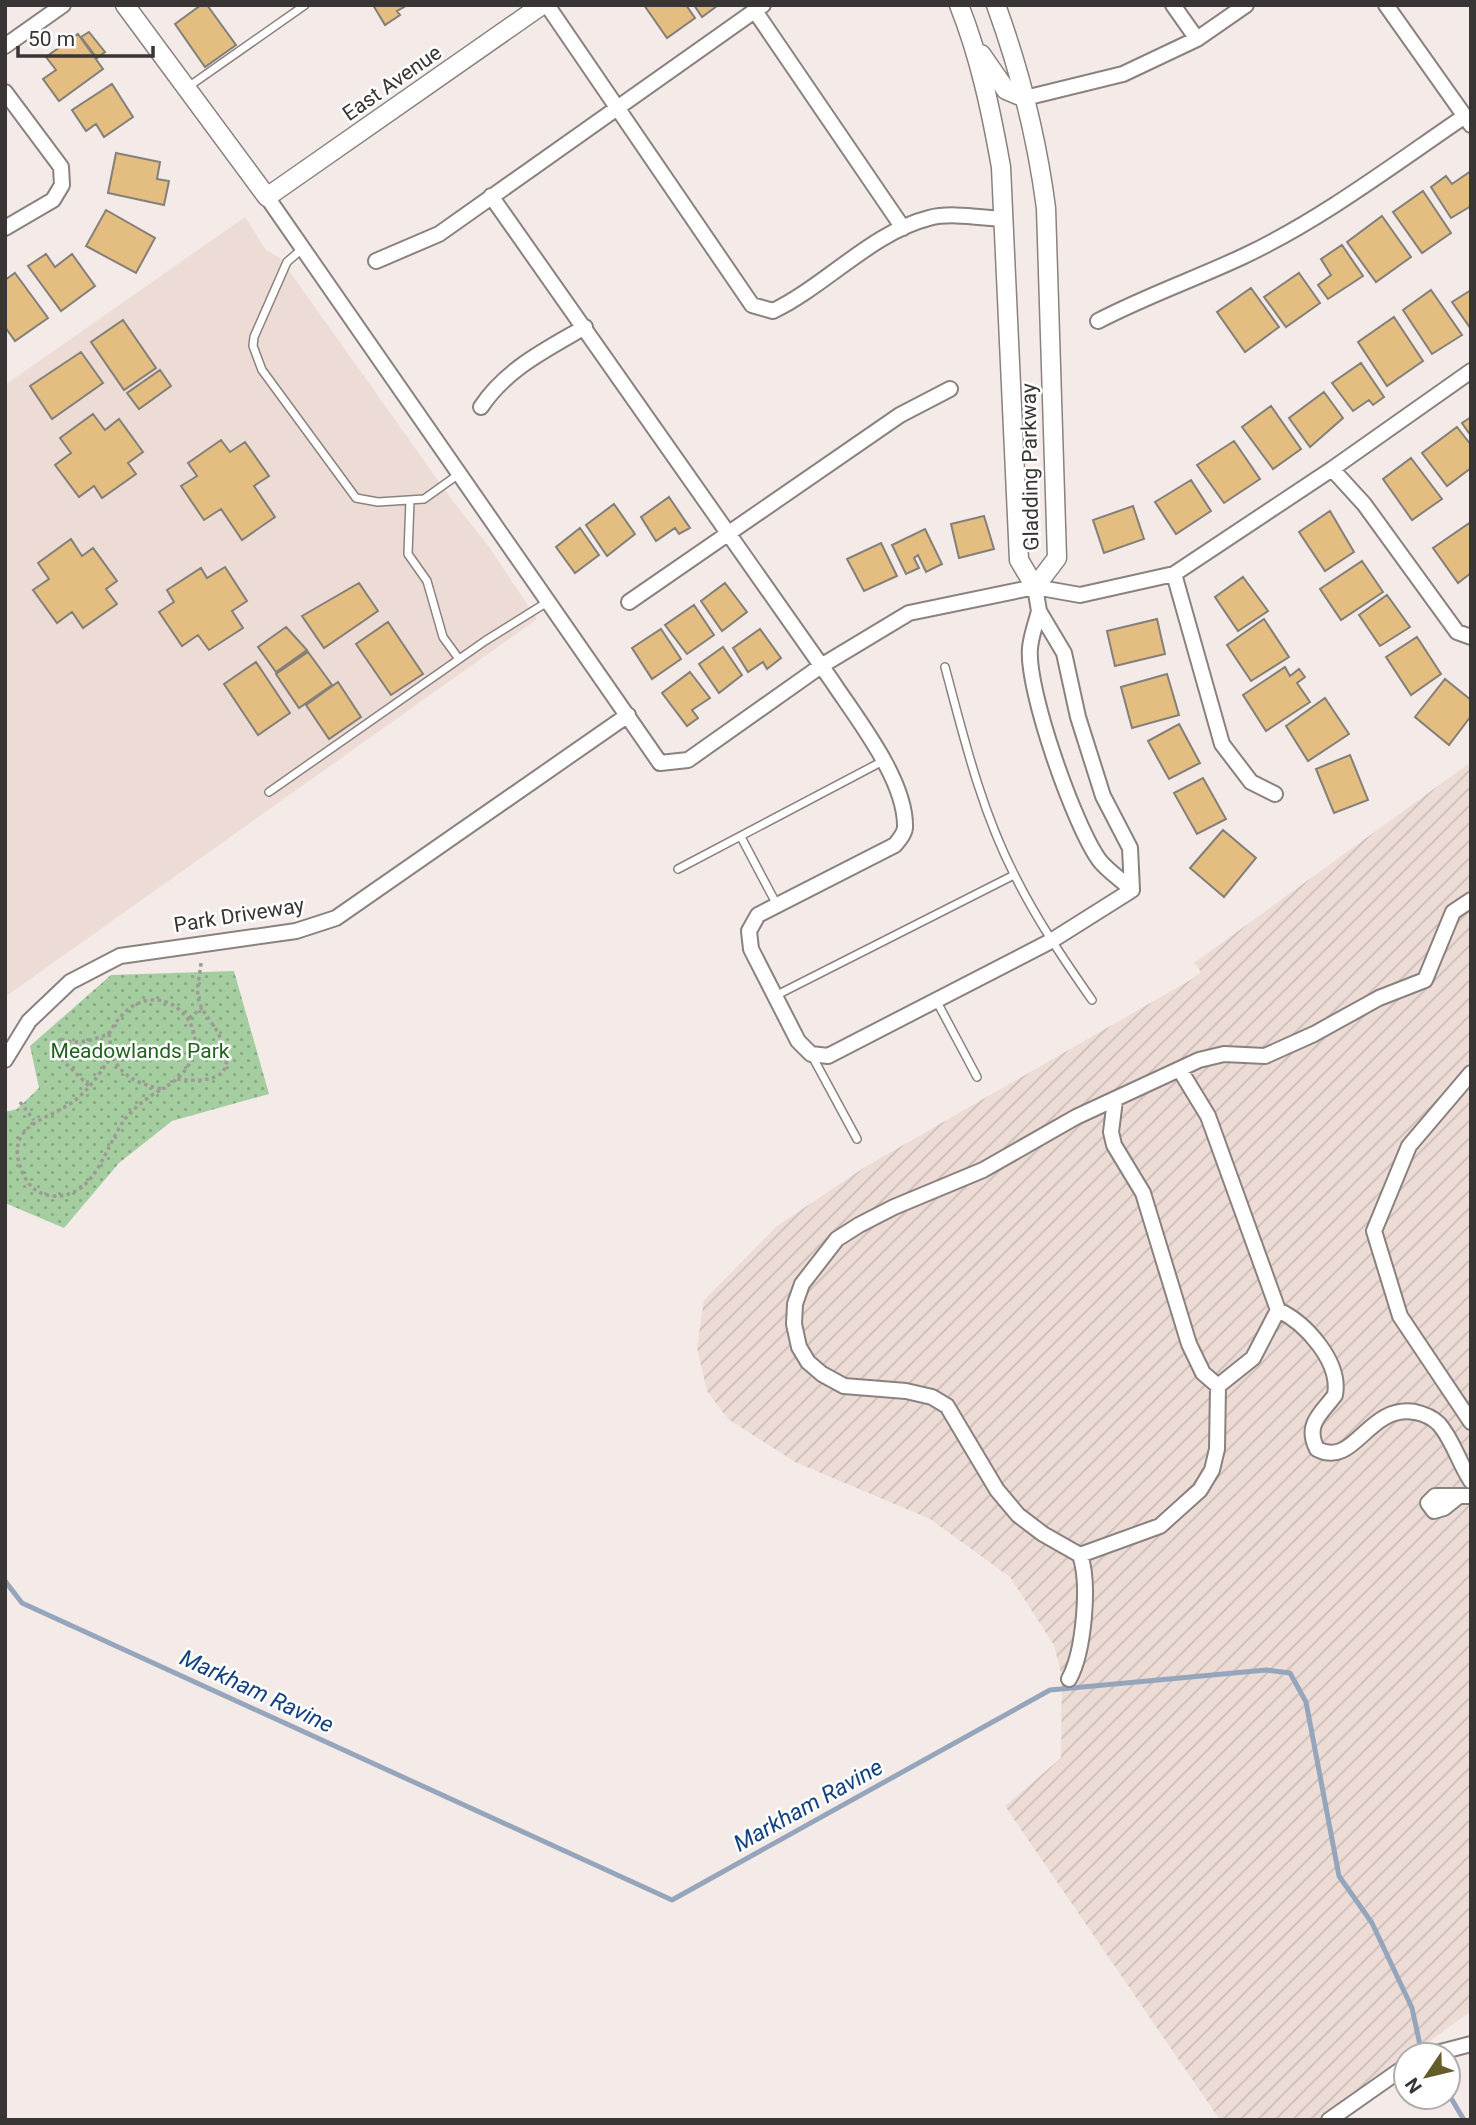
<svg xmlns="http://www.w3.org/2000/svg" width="1476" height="2125" font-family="Roboto,sans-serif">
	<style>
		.industrial { fill: url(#industrial-furrows) }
		.built { fill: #eddcd6 }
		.park { fill: url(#park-dots) }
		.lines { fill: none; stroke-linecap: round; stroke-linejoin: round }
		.stream { stroke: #95a5bc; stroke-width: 5 }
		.building { fill: #e4bd80; stroke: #837f79; stroke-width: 2 }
		.service-casing { stroke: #8a827f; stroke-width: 10 }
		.minor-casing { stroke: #8a827f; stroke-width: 18 }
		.tertiary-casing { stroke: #8a827f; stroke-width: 21 }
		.path { stroke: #a09997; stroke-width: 3.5; stroke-dasharray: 3.5 3.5; stroke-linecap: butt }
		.service { stroke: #fff; stroke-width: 7 }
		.minor { stroke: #fff; stroke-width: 14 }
		.tertiary { stroke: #fff; stroke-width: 18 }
		.labels { text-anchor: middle; stroke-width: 5; stroke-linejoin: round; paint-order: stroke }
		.street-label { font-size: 21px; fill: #383534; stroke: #fff }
		.park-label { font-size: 21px; fill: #23621e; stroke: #fff }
		.water-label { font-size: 23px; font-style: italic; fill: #124282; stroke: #fff }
	</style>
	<defs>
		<pattern id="industrial-furrows" width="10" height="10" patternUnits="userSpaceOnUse" patternTransform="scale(1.75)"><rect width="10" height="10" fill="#eddcd6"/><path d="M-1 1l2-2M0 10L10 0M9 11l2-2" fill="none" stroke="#ccbdb8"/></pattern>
		<pattern id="park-dots" width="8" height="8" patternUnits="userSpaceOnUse" patternTransform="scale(1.75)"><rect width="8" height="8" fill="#a4ce9f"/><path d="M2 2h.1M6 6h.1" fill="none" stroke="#87a882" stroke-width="1.8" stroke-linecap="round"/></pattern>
	</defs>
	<rect width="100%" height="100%" fill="#f4ebe8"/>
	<!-- industrial -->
	<path class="industrial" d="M1471,762v1249l-60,44h-5v4l-81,61h-105l-215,-314 56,-48 1,-81 -8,-32 -44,-68 -80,-58 -135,-57 -67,-43 -21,-28 -10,-43 7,-48 73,-74 88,-59 327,-188 9,-7 -7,-9z"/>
	<!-- built -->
	<path class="built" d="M245,217l21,33 14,8 172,242 37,47 48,72 -532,378v-612z"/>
	<!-- park -->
	<path class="park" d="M234,971l35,123 -97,27 -53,42 -55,65 -59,-25v-91l12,-3 22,-21 -9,-42 81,-71z"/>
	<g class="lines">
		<!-- stream -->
		<path class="stream" d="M5,1581l17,22 650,297 378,-210 216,-20 24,3 16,29 33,174 33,47 40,85 8,37
			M1448,2093l16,27"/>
	</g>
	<!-- building -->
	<path class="building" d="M201,5h6l29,40 -31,22 -30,-43z
		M373,5h29l2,2 -7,4 3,4 -15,10z
		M644,5h42l9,13 -28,20z
		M694,5h23v1l-15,11z
		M89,32l16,20 -8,6 -16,-21z
		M78,34l25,35 -44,32 -16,-22 13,-9 -10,-13z
		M112,84l21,33 -29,20 -8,-13 -10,7 -14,-21z
		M116,153l44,9 -3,17 12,2 -5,24 -56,-12z
		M1471,171v35l-20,12 -20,-31 15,-11 6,8z
		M1423,191l28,42 -29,20 -29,-41z
		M106,210l49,28 -19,35 -50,-27z
		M1382,216l29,41 -35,25 -29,-40z
		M1342,245l21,31 -35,23 -10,-14 13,-10 -10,-16z
		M46,254l9,13 17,-13 23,32 -34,25 -33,-45z
		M15,273l33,45 -33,23 -10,-14v-47z
		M1299,273l21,30 -34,24 -22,-30z
		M1251,288l28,39 -34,25 -28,-40z
		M1431,290l31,45 -30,19 -29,-44z
		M1471,290v39l-19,-27z
		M1394,317l29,44 -36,25 -29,-44z
		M123,320l33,48 -32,22 -33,-48z
		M81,352l22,31 -51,36 -22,-33z
		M1361,363l23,34 -11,8 -4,-5 -16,11 -21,-28z
		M160,370l11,16 -32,23 -12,-16z
		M1324,392l19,26 -33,29 -21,-29z
		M1271,406l30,43 -28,20 -31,-42z
		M93,414l12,16 14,-11 24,33 -15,11 8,11 -34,24 -8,-12 -15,11 -24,-32 16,-12 -11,-15z
		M1471,417v19l-9,-13z
		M1457,427l14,18v23l-24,18 -25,-33z
		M221,440l9,12 15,-10 24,34 -15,10 21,31 -33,23 -21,-31 -17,11 -23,-34 16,-10 -9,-13z
		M1234,441l26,38 -36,24 -27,-38z
		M1411,458l31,41 -30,21 -29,-41z
		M1191,480l20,31 -35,23 -21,-32z
		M669,497l21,31 -11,6 -4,-6 -19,13 -15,-24z
		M614,504l21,30 -28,22 -21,-31z
		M1133,506l11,33 -40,14 -11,-33z
		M1330,511l24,41 -29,19 -26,-39z
		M984,516l10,33 -35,9 -8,-34z
		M1471,522v51l-13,10 -25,-35z
		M580,528l19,27 -24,18 -19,-26z
		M925,529l17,35 -16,8 -8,-17 -4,3 5,10 -13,6 -14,-29z
		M71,539l11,17 11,-8 24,33 -11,8 11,15 -34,24 -11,-16 -15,11 -24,-33 16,-11 -11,-16z
		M881,543l16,33 -33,15 -17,-32z
		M1362,561l21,31 -42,28 -21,-31z
		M225,567l22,34 -15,10 11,17 -34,22 -11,-15 -16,11 -23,-34 15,-10 -7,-12 34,-22 6,10z
		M1243,577l25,34 -30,20 -23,-34z
		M359,583l19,28 -54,37 -22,-32z
		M725,583l22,29 -25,19 -21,-30z
		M1387,595l23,32 -30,19 -21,-31z
		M694,605l20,30 -27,19 -22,-29z
		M1157,619l8,35 -50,12 -8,-35z
		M1264,619l25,38 -38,24 -24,-36z
		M388,622l35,52 -32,21 -35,-51z
		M286,627l21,23 -31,22 -18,-25z
		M661,629l20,30 -29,20 -20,-31z
		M760,629l21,29 -14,11 -4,-7 -15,10 -15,-24z
		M1417,637l24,37 -30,21 -25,-38z
		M723,647l19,28 -23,18 -20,-29z
		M308,652l24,33 -33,23 -23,-34z
		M256,662l34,51 -32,22 -34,-51z
		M1285,667l5,9 9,-7 6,8 -8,6 13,19 -44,29 -23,-36z
		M690,672l20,26 -18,12 6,8 -11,8 -25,-33z
		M1167,674l12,41 -47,13 -11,-41z
		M1445,679l26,21v16l-22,29 -34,-28z
		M338,682l23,35 -32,22 -23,-34z
		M1325,698l24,36 -41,27 -22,-35z
		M1179,724l21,39 -31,16 -21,-38z
		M1350,755l18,45 -34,13 -18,-44z
		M1203,778l23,41 -29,15 -23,-41z
		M1223,830l33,28 -32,39 -34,-29z"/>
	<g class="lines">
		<!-- service casing -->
		<g class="service-casing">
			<path id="service" d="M188,87l117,-82
				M302,249l-15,13 -33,75 -1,9 9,24 94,128 22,4 46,-3 35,-25
				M410,500l-2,54 19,27 16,56 16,22
				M945,667c19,71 36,143 70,209 22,44 49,84 77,124
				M269,792l216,-151 64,-40
				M741,837l36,68
				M678,869l205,-108
				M775,996l239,-121
				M936,1000l41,77
				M811,1054l46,85"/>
		</g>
		<!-- minor casing -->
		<g class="minor-casing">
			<path id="minor" d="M547,5l205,300 21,6c52,-25 100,-79 156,-93 22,-6 53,0 75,1
				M1173,5l24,34 49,-34
				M1386,5l85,120
				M755,11l148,217
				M5,46l58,-41
				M5,92l56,75 1,18 -9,15 -48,28
				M1025,98l98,-24 74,-35
				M491,196l341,485c25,38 74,99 73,146 0,6 -6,13 -10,18l-137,70 -9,16 2,18 47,92 13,13 17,2 223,-115 81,-51
				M267,197l393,566 28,-3 133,-94 88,-53 126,-26 45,8 94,-21 158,-105 139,-98
				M376,261l63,-27 324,-229
				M1098,321c48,-25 97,-42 146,-65 78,-37 149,-91 221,-140
				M481,407c25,-38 66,-58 104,-80
				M1332,469l32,35 93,128 14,5
				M1174,574l48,170 29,38 24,12
				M1035,587l4,24 25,42 14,64 25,79 27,52 2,42
				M629,602l271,-187 50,-26
				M1039,611c-3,12 -8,25 -9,37 -4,41 45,180 70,213 9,11 22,19 32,29
				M5,1060l24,-39 41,-39 50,-26 176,-25 40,-13 292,-203
				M1180,1070l28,46 70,194
				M1471,1073l-62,73 -35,85 26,85 71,106
				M1115,1100l-4,32 3,13 29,48 46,151 14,29 15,13
				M1459,1496l-15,12 -10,3 -6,-8 7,-7h36
				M1080,1555l80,-29 40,-36 12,-20 5,-21 1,-63 35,-28 25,-48c28,13 63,52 57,85 -13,18 -31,29 -18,54 38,20 50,-45 98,-37 10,2 17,5 24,12 14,16 20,39 32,57
				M1069,1679c15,-27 21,-96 11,-124l-37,-21 -25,-19 -21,-25 -50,-84 -15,-9 -26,-6 -62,-5 -22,-12 -14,-12 -9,-15 -5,-23 1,-20 7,-20 35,-45 22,-14 35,-18 89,-37 93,-53 123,-57 25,-6 41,2 49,-22 65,-36 46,-18 28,-68 18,-12
				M1429,2055l42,-11
				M1329,2120l77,-54"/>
		</g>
		<!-- tertiary casing -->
		<g class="tertiary-casing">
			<path id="tertiary" d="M125,5l142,192 275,-192
				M959,5c21,53 32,106 42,162l18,393 16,27 22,-29 -11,-350c-9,-69 -26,-137 -50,-203
				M981,54l25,36 19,8"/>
		</g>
		<!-- path -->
		<path class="path" d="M189,1018l13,-10
			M109,1034c44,-85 135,10 53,55
			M61,1039c17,7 32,0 48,-5l3,22c-11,15 -22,33 -38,45 -29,21 -74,24 -50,75 6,12 16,19 29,20 43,2 51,-48 72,-77 10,-12 23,-22 37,-30 -23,-5 -40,-12 -50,-33
			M51,1049l38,37
			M177,1079c40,5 64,-4 40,-48 -5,-9 -13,-17 -17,-27 -6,-15 1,-29 1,-43
			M20,1102l14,18"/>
		<!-- service -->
		<use href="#service" class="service"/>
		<!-- minor -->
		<use href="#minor" class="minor"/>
		<!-- tertiary -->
		<use href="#tertiary" class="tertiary"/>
	</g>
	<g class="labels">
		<!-- street labels -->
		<g class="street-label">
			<text transform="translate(392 83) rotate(-35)" y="7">East Avenue</text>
			<text transform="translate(1030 467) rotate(-91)" y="7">Gladding Parkway</text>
			<text transform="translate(239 915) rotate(-9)" y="7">Park Driveway</text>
		</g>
		<!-- park labels -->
		<g class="park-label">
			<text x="140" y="1058">Meadowlands Park</text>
		</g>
		<!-- water labels -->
		<g class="water-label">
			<text transform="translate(257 1691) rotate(25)" y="8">Markham Ravine</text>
			<text transform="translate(808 1805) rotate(-29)" y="8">Markham Ravine</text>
		</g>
	</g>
	<!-- border -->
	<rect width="1476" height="2125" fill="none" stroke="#383534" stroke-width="14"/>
	<!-- north arrow -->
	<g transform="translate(1427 2076) rotate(235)"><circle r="33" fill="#ffffff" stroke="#afaeae" stroke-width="2"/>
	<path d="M0-5L12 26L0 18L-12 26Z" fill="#645d2a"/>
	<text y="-10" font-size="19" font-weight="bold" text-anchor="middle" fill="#383534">N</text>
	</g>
	<!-- scale -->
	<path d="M18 46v10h135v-10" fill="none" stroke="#383534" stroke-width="3.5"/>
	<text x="28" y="46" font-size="21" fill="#383534" stroke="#ffffff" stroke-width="5" paint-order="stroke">50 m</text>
</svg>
